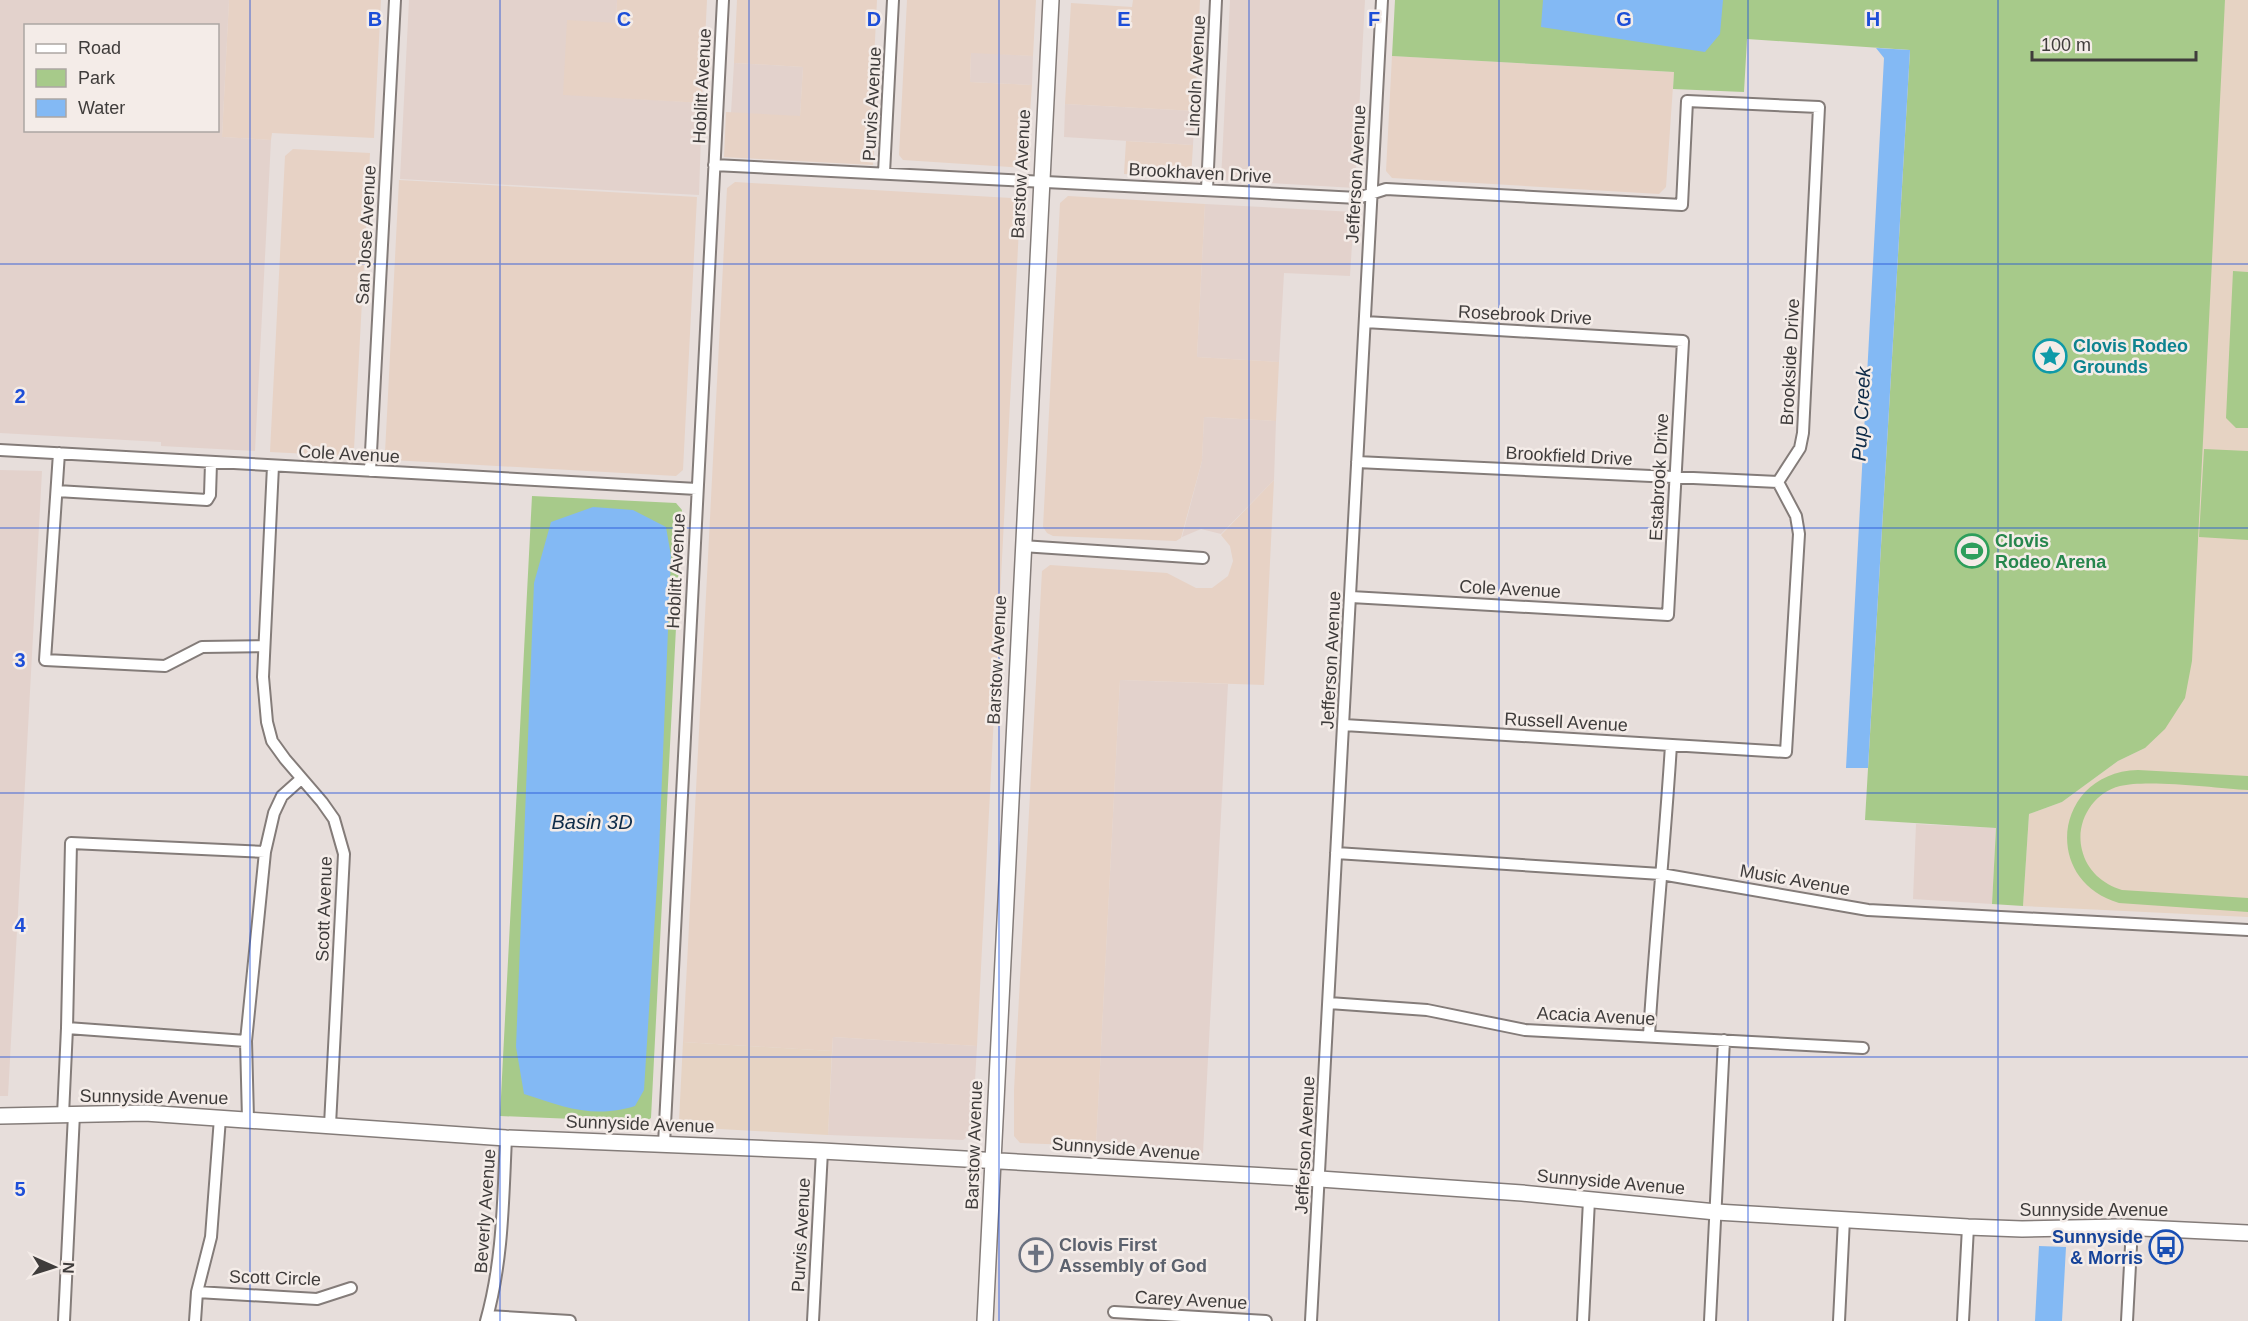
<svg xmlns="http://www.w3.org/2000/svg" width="2248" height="1321" font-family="Arial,sans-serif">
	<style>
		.built { fill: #e3d2cc; fill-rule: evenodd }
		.industrial { fill: #e7d2c5 }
		.education { fill: #e6d3c3 }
		.green { fill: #a7ca8a }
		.water { fill: #83b9f4 }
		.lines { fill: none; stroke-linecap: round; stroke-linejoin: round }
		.street-casing { stroke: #847c79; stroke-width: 14 }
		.secondary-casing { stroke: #847c79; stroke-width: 18 }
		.street { stroke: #fff; stroke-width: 10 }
		.secondary { stroke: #fff; stroke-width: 15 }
		.grid { fill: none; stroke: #1d4ed8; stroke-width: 1.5; stroke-opacity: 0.55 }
		.labels { text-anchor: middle; stroke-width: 5; stroke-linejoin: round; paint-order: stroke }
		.street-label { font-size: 18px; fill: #3f3c3b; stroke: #f4ece8 }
		.culture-label { font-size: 18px; font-weight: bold; fill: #0d838f; stroke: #f4ece8; text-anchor: start }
		.leisure-label { font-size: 18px; font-weight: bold; fill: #27864d; stroke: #f4ece8; text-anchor: start }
		.transit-label { font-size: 18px; font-weight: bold; fill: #164399; stroke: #f4ece8; text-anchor: end }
		.worship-label { font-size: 18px; font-weight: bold; fill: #5b616d; stroke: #f4ece8; text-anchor: start }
		.water-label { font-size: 20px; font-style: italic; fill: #0f2c49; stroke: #f4ece8 }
		.grid-label { font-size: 20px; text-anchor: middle; font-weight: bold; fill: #1d4ed8; stroke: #f4ece8; stroke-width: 5; stroke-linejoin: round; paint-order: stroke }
	</style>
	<rect width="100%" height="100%" fill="#e7dedb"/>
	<!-- built -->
	<path class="built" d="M0,0h229l-7,137 49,3 -16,311 -94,-5v-4l-161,-9zM26,26h192v104h-192z
		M409,0h208l-1,23 -53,71 139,9 -3,92 -299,-16z
		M1230,0h135l-10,188 -134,-8z
		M971,52l62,4 -1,29 -62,-3z
		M734,63l69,4 -3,50 -69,-4z
		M1065,104l130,7 -2,34 -129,-8z
		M1205,204l149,8 -4,64 -66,-3 -5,89 -82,-5z
		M1204,417l72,4 -2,59 -53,54 -20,-5 -19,8 20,-76z
		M0,470l42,1 -34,625h-8z
		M1120,680l108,4 -25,469 -107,-7z
		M1916,824l80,4 -4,76 -79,-5z
		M833,1037l144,9 -5,87 -9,7 -135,-5z"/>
	<!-- industrial -->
	<path class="industrial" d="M229,0h152l-7,138 -102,-5 -1,7 -49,-3z
		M617,0h90l-5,103 -139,-8 4,-75 49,3z
		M737,0h140l-6,120 5,1 -3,44 -149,-8 2,-45 74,4 3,-49 -69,-4z
		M907,0h129l-3,56 -62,-3 -1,29 62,3 -6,83 -123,-8 -4,-5z
		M1133,0h67l-5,111 -130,-7 6,-101 61,4z
		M1392,56l282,16 -8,115 -7,7 -267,-16 -6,-7z
		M1126,141l67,4 -2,33 -67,-4z
		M293,149l77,4 -16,296 -7,7 -77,-4 15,-296z
		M399,180l298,17 -14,273 -7,6 -284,-16 -7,-7z
		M735,182l276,16 9,10 -43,838 -144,-9 -1,14 -149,-9 44,-854z
		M1068,196l137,8 -8,153 82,5 -3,59 -72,-4 -2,44 -21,77 -5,3 -123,-5 -6,-3 -4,-6 17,-324z
		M1274,480l-10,205 -144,-5 -24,466 -76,-3 -6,-7v-46l28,-519 8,-6 117,8 29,15h16l16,-12 5,-15 -3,-15 -9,-11z"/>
	<!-- education -->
	<path class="education" d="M2225,0h23v917l-225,-11 6,-92 33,-12 56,-41 27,-13z
		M683,1042l149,9 -4,84 -144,-8 -5,-6z"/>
	<!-- green -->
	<path class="green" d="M1395,0h830l-33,661 -7,37 -20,31 -20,19 -27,13 -56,41 -33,12 -6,92 -31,-2 4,-76 -131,-8 45,-770 -163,-11 -3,53 -71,-3 1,-17 -282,-16z
		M2233,271l15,1v156h-12l-10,-10z
		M2204,449l44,2v89l-49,-3z
		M532,496l144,7 6,7 -31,608 -6,4 -145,-6z
		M2138,770l110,6v14c-31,-2 -101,-11 -128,-4 -28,7 -45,37 -38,64 5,21 21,34 40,40l126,8v14l-129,-9c-79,-23 -64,-131 19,-133z"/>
	<!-- water -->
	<path class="water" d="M1543,0h180l-3,34 -15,18 -164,-25z
		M1876,48l34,2 -42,718h-22l38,-710z
		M593,507l40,3 33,17 5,29 -12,296 -15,238 -9,16c-42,13 -71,1 -111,-12l-8,-47 18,-464 17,-61z
		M2039,1246l27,1 -4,74h-27z"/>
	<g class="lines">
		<!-- street casing -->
		<g class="street-casing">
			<path id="street" d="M714,165l644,33 28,-9 296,16 5,-104 132,6 -16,326 -3,15 -22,34 18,34 3,18 -13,218 -442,-27
				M884,173l9,-173
				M1207,189l9,-189
				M0,450l697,39
				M59,453l-14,207 120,6 37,-19 62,-1
				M1357,462l421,20
				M273,466l-10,211 4,45 5,19 13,18 37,43 12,17 10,35 -14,271
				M370,471l25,-471
				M57,491l150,9 3,-5 1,-32
				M1022,546l181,12
				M1351,597l317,18 15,-274 -318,-19
				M1336,853l325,21 207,36 380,20
				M1329,1003l98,7 98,20 338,18
				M1649,1035c6,-97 16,-193 22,-290
				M246,1041l-179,-13 4,-185 194,9
				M63,1115l4,-87
				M248,1119l-2,-78 19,-189 9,-39 8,-17 19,-17
				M664,1144l59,-1144
				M197,1292l120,7 34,-11
				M1114,1312l152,9
				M488,1316l82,5
				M64,1321l10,-207
				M195,1321l2,-29 14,-55 9,-119
				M486,1321c17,-60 17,-121 20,-183
				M813,1321l9,-170
				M1311,1321l71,-1321
				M1583,1321l6,-121
				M1710,1321l14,-281
				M1839,1321l5,-102
				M1963,1321l5,-94
				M2127,1321l5,-94"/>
		</g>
		<!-- secondary casing -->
		<g class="secondary-casing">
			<path id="secondary" d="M0,1116l145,-3 361,25 316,13 498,28 202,14 194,19 252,15 54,2 99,-2 127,6
				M985,1321l66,-1321"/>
		</g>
		<!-- street -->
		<use href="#street" class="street"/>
		<!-- secondary -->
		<use href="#secondary" class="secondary"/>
	</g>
	<!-- grid -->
	<path class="grid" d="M250,0v1321M500,0v1321M749,0v1321M999,0v1321M1249,0v1321M1499,0v1321M1748,0v1321M1998,0v1321M0,264h2248M0,528h2248M0,793h2248M0,1057h2248"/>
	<!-- icons -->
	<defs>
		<g id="sight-ring" transform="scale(1.725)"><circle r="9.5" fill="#f4ece8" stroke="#0f9aa8" stroke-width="1.5"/><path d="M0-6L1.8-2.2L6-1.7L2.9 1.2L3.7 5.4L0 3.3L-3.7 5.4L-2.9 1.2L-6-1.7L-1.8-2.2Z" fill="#0f9aa8"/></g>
		<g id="stadium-ring" transform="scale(1.725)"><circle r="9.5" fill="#f4ece8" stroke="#2e9e5b" stroke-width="1.5"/><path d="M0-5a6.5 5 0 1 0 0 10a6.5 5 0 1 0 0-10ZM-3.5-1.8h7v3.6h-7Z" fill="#2e9e5b"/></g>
		<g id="bus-ring" transform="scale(1.725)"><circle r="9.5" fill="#f4ece8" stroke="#1a4fb4" stroke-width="1.5"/><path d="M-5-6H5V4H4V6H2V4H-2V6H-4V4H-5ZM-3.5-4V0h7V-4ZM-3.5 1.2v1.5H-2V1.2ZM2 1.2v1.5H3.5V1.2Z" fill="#1a4fb4"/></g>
		<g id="church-ring" transform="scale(1.725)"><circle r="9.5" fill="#f4ece8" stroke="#6b7280" stroke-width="1.5"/><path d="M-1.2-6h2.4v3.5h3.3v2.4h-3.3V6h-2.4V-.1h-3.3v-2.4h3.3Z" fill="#6b7280"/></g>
	</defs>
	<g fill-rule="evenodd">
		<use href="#sight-ring" x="2050" y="356"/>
		<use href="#stadium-ring" x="1972" y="551"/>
		<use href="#bus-ring" x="2166" y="1247"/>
		<use href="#church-ring" x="1036" y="1255"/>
	</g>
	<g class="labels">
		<!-- street labels -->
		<g class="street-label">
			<text transform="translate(1196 76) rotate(-87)" y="6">Lincoln Avenue</text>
			<text transform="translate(702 86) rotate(-87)" y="6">Hoblitt Avenue</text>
			<text transform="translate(872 104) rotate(-87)" y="6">Purvis Avenue</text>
			<text transform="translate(1200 173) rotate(3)" y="6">Brookhaven Drive</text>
			<text transform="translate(1021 174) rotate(-87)" y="6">Barstow Avenue</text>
			<text transform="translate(1356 174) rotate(-87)" y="6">Jefferson Avenue</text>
			<text transform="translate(366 235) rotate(-87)" y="6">San Jose Avenue</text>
			<text transform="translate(1525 315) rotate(3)" y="6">Rosebrook Drive</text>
			<text transform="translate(1790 362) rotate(-87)" y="6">Brookside Drive</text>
			<text transform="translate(349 454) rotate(3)" y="6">Cole Avenue</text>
			<text transform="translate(1569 456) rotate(3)" y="6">Brookfield Drive</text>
			<text transform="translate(1659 477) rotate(-87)" y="6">Estabrook Drive</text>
			<text transform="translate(676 571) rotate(-87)" y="6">Hoblitt Avenue</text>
			<text transform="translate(1510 589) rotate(3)" y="6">Cole Avenue</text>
			<text transform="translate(997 660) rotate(-87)" y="6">Barstow Avenue</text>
			<text transform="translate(1331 660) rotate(-87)" y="6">Jefferson Avenue</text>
			<text transform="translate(1566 722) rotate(3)" y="6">Russell Avenue</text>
			<text transform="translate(1795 880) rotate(10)" y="6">Music Avenue</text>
			<text transform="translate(324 909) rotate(-88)" y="6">Scott Avenue</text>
			<text transform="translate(1596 1016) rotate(3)" y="6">Acacia Avenue</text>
			<text transform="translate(154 1097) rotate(1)" y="6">Sunnyside Avenue</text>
			<text transform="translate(640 1124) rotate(2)" y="6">Sunnyside Avenue</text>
			<text transform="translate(974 1145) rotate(-88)" y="6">Barstow Avenue</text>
			<text transform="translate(1305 1145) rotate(-87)" y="6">Jefferson Avenue</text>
			<text transform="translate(1126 1149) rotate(4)" y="6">Sunnyside Avenue</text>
			<text transform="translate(1611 1182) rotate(5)" y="6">Sunnyside Avenue</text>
			<text x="2094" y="1216">Sunnyside Avenue</text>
			<text transform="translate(485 1211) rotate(-86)" y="6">Beverly Avenue</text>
			<text transform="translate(801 1235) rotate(-87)" y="6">Purvis Avenue</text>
			<text transform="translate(275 1278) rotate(2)" y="6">Scott Circle</text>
			<text transform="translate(1191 1300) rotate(3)" y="6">Carey Avenue</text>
		</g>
		<!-- culture labels -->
		<g class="culture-label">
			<text x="2073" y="352">Clovis Rodeo<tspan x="2073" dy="21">Grounds</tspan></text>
		</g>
		<!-- leisure labels -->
		<g class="leisure-label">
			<text x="1995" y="547">Clovis<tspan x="1995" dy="21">Rodeo Arena</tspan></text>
		</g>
		<!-- transit labels -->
		<g class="transit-label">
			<text x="2143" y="1243">Sunnyside<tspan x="2143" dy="21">&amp; Morris</tspan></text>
		</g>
		<!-- worship labels -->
		<g class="worship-label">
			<text x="1059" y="1251">Clovis First<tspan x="1059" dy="21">Assembly of God</tspan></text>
		</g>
		<!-- water labels -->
		<g class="water-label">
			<text transform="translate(1861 414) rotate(-87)" y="7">Pup Creek</text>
			<text x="592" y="829">Basin 3D</text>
		</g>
	</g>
	<g class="grid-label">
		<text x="375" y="26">B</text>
		<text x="624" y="26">C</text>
		<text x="874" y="26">D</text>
		<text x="1124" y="26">E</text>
		<text x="1374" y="26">F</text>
		<text x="1624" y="26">G</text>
		<text x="1873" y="26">H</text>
		<text x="20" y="403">2</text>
		<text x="20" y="667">3</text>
		<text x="20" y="932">4</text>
		<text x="20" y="1196">5</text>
	</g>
	<!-- legend -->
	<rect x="24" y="24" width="195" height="108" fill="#f4ece8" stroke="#aca6a3" stroke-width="1.5"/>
	<rect x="36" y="44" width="30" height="9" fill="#ffffff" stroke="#aca6a3" stroke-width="1.5"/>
	<text x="78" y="54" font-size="18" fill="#3f3c3b">Road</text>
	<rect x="36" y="69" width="30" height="18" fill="#a7ca8a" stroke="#aca6a3" stroke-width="1.5"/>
	<text x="78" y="84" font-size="18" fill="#3f3c3b">Park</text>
	<rect x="36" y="99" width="30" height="18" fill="#83b9f4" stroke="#aca6a3" stroke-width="1.5"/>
	<text x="78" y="114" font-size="18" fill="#3f3c3b">Water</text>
	<!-- north arrow -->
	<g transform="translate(54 1267) rotate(93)" stroke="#f4ece8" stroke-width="4.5" paint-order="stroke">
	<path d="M0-4.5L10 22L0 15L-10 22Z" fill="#3f3c3b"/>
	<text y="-9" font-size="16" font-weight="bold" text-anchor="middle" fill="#3f3c3b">N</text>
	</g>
	<!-- scale -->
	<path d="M2032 51v9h164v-9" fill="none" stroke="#3f3c3b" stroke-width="3"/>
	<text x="2041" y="51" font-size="18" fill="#3f3c3b" stroke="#f4ece8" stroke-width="4.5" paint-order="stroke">100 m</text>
</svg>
